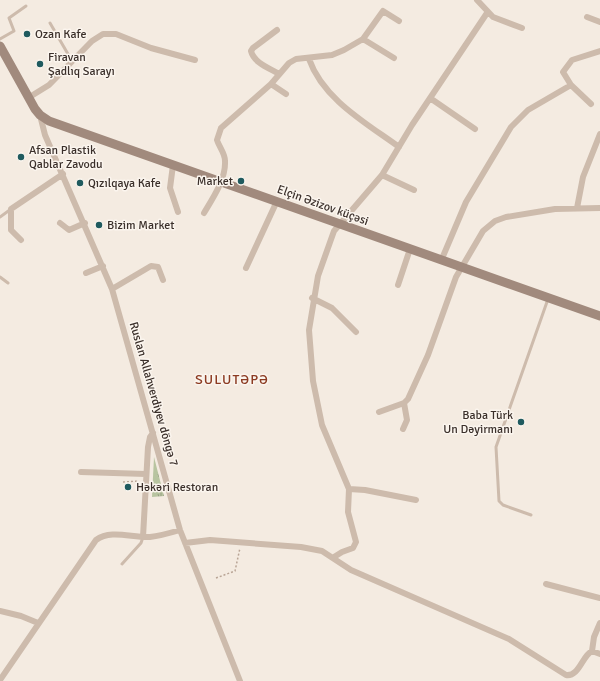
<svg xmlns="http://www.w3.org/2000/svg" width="600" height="681" font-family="Signika,sans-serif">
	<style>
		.grass { fill: url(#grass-tufts) }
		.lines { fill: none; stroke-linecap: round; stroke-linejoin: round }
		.path { stroke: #b9a596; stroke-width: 1.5; stroke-dasharray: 2 2; stroke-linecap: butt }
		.lane { stroke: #cdbbac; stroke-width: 3 }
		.street { stroke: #cdbbac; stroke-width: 6 }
		.secondary { stroke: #a18a7d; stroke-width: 9 }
		.poi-dot { fill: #1f5a5e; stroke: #fbf5ee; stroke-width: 1.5 }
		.labels { text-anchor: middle; stroke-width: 3; stroke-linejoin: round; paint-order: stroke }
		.poi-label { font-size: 12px; fill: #3b302b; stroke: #fbf5ee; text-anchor: start }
		.street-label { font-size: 12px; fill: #3b302b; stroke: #fbf5ee }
		.quarter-label { font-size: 14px; letter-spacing: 1px; fill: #8c3b22; stroke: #fbf5ee }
	</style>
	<defs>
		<pattern id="grass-tufts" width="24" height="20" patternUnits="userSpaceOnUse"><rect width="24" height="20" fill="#b8c4a0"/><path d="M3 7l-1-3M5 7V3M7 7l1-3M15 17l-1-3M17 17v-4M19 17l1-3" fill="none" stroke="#97a083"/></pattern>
	</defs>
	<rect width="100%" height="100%" fill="#f4ebe1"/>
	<!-- grass -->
	<path class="grass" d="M154,457l10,39 -12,1z"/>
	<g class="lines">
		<!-- path -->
		<path class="path" d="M123,482l16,-1
			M216,578l19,-7 5,-23"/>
		<!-- lane -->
		<path class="lane" d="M50,23l22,38
			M0,39l14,-8 -5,-13 17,-12
			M0,217l11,-8
			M0,277l8,6
			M531,515l-28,-10 -4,-4 -3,-54 52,-148
			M122,564l19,-21 2,-6"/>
		<!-- street -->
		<path class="street" d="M477,0l16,17 29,11
			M587,17l13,5
			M277,30l-24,18 -2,3c3,12 18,17 28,23
			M363,39l31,19
			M309,59c14,40 57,64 90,88
			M271,84l15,10
			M28,98l21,-13 43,-44 11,-7h13l35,14 44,12
			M430,98l45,31
			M591,104l-20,-19 -8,-13 9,-12 28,-9
			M40,115l5,20 67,154 68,241 60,151
			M173,165l-3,23 8,24
			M382,175l32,15
			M577,208l6,-31 17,-43
			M204,213c9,-15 22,-34 21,-52 0,-8 -6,-14 -8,-21l4,-12 50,-44 18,-21 7,-4 36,-4 12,-5 19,-11 20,-28 16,10
			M60,223l9,7 16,-7
			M21,240l-10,-10v-21l52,-35
			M441,261l25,-59 45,-75 17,-17 43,-25
			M246,268l31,-67
			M86,273l17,-7
			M398,285l12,-36
			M112,289l39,-23 7,1 5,13
			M312,298l20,10 24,24
			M379,412l25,-9 4,-4 20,-44 28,-78 27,-46 12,-10 11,-4 49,-8 45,-1
			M403,429l4,-9 -3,-17
			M81,472l65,2
			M349,489l16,1 51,10
			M143,537l5,-90 2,-10 3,-4
			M185,543l25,-3 91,7 21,4 29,19 158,69 57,36c13,2 16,-19 26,-24l8,3
			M334,557l8,-5 11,-4 3,-6 -8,-30 1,-23 -27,-64 -9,-44 -4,-51 9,-54 16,-45 48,-56 30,-50 75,-112
			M546,584l54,14
			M0,611l21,5 17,7
			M592,651l2,-14 6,-14
			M0,680l96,-140c15,-11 36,-2 54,-3 10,-1 20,-4 30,-7"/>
		<!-- secondary -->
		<path class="secondary" d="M0,46l35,63 5,6 9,6 551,195"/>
	</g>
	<!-- markers -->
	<g class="poi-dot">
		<circle cx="27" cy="34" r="4"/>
		<circle cx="40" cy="64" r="4"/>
		<circle cx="21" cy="157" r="4"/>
		<circle cx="241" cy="181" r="4"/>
		<circle cx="80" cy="183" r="4"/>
		<circle cx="99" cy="225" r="4"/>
		<circle cx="521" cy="422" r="4"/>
		<circle cx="128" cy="487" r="4"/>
	</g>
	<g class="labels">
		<!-- poi labels -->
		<g class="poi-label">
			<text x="35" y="38">Ozan Kafe</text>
			<text x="48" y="61">Firavan<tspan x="48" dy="14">Şadlıq Sarayı</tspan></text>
			<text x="29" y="154">Afsan Plastik<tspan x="29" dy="14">Qablar Zavodu</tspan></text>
			<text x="233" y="185" text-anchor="end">Market</text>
			<text x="88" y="187">Qızılqaya Kafe</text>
			<text x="107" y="229">Bizim Market</text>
			<text x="513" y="419" text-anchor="end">Baba Türk<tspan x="513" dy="14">Un Dəyirmanı</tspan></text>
			<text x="136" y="491">Həkəri Restoran</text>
		</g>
		<!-- street labels -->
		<g class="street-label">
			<text transform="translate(323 205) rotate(20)" y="4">Elçin Əzizov küçəsi</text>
			<text transform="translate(154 394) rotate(74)" y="4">Ruslan Allahverdiyev döngə 7</text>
		</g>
		<!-- quarter labels -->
		<g class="quarter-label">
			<text x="232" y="384">SULUTƏPƏ</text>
		</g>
	</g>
</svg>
